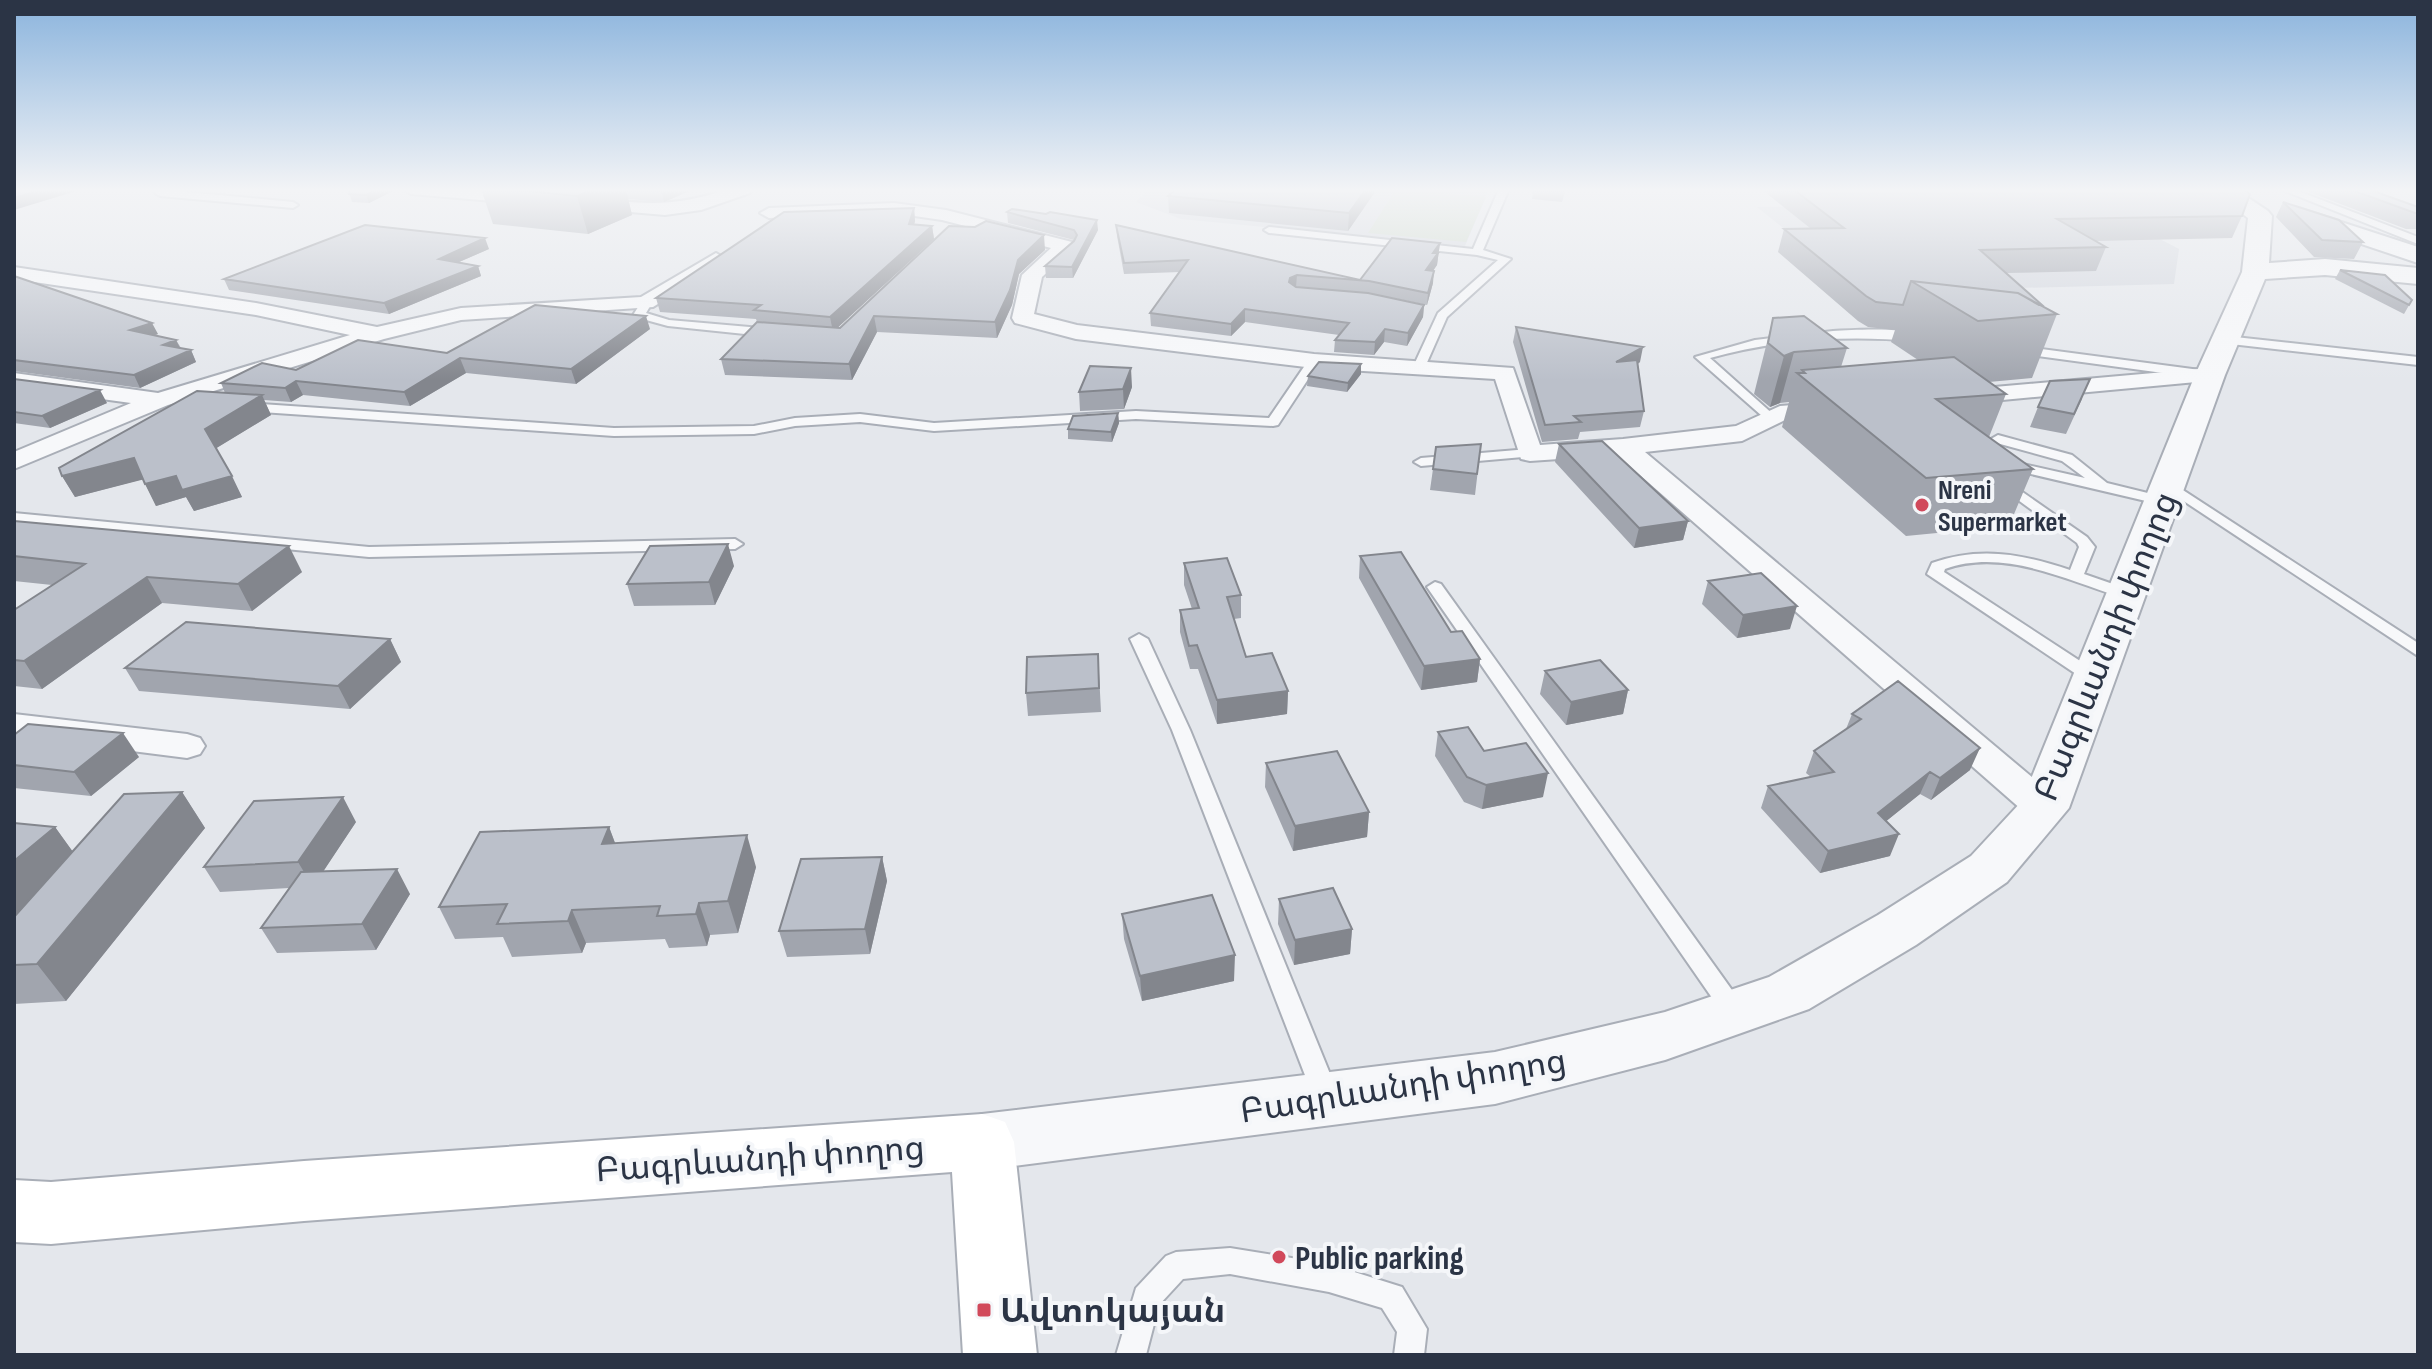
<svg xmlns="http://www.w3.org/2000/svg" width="2432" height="1369" font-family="'Sofia Sans Condensed','Noto Sans Armenian',sans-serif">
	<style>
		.built { fill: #d2d6de }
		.green { fill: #c9d6c5 }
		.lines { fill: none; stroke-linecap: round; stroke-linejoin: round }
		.service-casing { stroke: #a9aeb7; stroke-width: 4 }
		.minor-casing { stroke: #a9aeb7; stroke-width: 4 }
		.tertiary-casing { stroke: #a9aeb7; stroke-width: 4 }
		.secondary-casing { stroke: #a9aeb7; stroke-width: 4 }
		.service { fill: #f7f8fa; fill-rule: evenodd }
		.minor { fill: #f7f8fa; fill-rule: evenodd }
		.tertiary { fill: #f7f8fa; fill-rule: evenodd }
		.secondary { fill: #fff; fill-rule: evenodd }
		.wall { fill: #a1a5ae }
		.shaded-wall { fill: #83868d }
		.building { fill: #bbc0ca; stroke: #83868d; stroke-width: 2 }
		.poi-dot { fill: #d1495b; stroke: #f4f6f9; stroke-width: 3 }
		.labels { text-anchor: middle; stroke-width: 8; stroke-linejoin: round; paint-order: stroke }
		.poi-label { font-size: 28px; font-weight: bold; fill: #2b3445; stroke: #f4f6f9; text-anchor: start }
		.near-street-label { font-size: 34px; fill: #2b3445; stroke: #f4f6f9 }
		.near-poi-label { font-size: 34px; font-weight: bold; fill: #2b3445; stroke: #f4f6f9; text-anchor: start }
	</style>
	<rect width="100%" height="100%" fill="#e4e7ec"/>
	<!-- built -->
	<path class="built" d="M1149,189h340l-24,57 -284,-27 -45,-17z
		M2089,202l90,47 -5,35 -311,8 -106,-85z"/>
	<!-- green -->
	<path class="green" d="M1396,189h38l-2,3 54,5 -20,45 -98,-9z"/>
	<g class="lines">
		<!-- service casing -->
		<g class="service-casing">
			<path id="service" d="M155,189l138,13 5,3 -5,3 -133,-12 -5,-3z
				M1499,189h10l-26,61 28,9 -64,58 -22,50 -6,4 -6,-4 25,-54 60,-53 -21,-5 -208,-22 -5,-3 5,-3 204,22z
				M2280,189h13l125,48v7z
				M642,301l10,2 -6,10 23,7 104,9 6,4 -6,4 -105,-11 -33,-9 -2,-2z
				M1833,331c22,-1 71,-5 88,6l-6,4c-70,-6 -137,-2 -205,17l65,58v6l-5,1 -75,-66 60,-17z
				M2226,336l192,21v8l-196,-22 -2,-3z
				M2019,346l181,24 6,4 -6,4 -185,-25v-6z
				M1310,358l10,3 -42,64 -5,1 -137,-7 -202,12 -74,-9 -65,4 -41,8 -140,2 -369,-25 -7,-4 7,-4 369,25 140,-2 41,-8 65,-4 74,9 202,-12 133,7z
				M1998,435l74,20 35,28 61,15 2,3 -7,4 -158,-37 -2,-3 7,-4 75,17 -23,-17 -69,-19 -2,-3z
				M1530,449l7,4 -2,3 -114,10 -7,-4 7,-4z
				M2169,481l249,162v13l-254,-168 -2,-3z
				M2008,482l79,55 8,10 -11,27 49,17 2,3 -2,3h-12c-55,-17 -117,-49 -176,-28l-1,3 156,102 3,4 -3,4h-12l-161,-108 5,-11c48,-17 91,-9 138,7l9,-23 -2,-4 -74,-54 -2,-3z
				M14,513l355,34 366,-8 8,5 -8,5 -366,8 -355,-34z
				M1435,582l6,2 301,420 4,7 -4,7 -8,3 -8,-3 -299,-431z
				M1139,634l9,5 42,91 149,366 -4,8 -9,3 -9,-3 -4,-8 -141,-366 -42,-91z
				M1230,1248l99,16 73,23 25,42 -3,26h-30l3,-23 -15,-24 -53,-16 -99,-18 -47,5 -24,26 -13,50h-30l20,-67 30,-32 10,-4z"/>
		</g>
		<!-- minor casing -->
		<g class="minor-casing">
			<path id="minor" d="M402,189c24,0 120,-3 134,10l-9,5 -116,-10z
				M728,189h25l-3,4 -49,17 -36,5 -81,-7 -9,-5 9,-5c59,5 86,11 144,-9z
				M894,203l52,7 126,32 3,4 -3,4 -30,27 -8,37 43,11 237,29 199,14 27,77 83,-6 113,-13 44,-20 52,-4 9,2 3,5 -3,5 -56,6 -43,21 -97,11 413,347 5,9 -5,9 -14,4 -14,-4 -413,-362 -87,6 -9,-2 -26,-80 -181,-11 -238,-29 -61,-16 -3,-5 10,-43 29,-27 -109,-28 -48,-7 -125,5 -9,-5 9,-5z
				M716,253l10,6 -3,4 -70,44 -192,13 -77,19 -216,66 -154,64v-17l117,-49 -117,-16v-14l144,20 192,-58 -94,-20 -242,-36v-12l242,36 121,24 84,-19 180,-11z
				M2210,368l8,2 4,5 -4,5 -258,24 -9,-2 -3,-5 3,-5 9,-2z
				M14,714l173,20 13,4 5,8 -5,8 -13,4 -173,-22z"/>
		</g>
		<!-- tertiary casing -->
		<g class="tertiary-casing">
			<path id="tertiary" d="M2209,189h26l33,22 4,5 -3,47 56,-4 93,9v16l-93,-9 -60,4 -40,96 -156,433 -62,74 -91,63 -107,64 -144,51 -170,44 -513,66 -23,-8 -9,-20 9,-20 23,-8 513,-62 170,-40 104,-35 109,-62 93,-59 51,-55 173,-426 47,-103 6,-54z
				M2295,207l123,40v16l-131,-44 -4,-5 4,-5z"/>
		</g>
		<!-- secondary casing -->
		<g class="secondary-casing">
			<path id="secondary" d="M982,1114l23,8 9,20 23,213h-74l-11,-183 -648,49 -253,23 -37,-2v-62l37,2 253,-21z"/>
		</g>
		<!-- service -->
		<use href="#service" class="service"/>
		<!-- minor -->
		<use href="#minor" class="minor"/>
		<!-- tertiary -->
		<use href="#tertiary" class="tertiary"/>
		<!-- secondary -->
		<use href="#secondary" class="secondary"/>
	</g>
	<!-- wall -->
	<path class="wall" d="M348,189h49l-28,14 -17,-1z
		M481,189h213l-30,13 -36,-3 4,16 -44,19 -95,-10z
		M1176,189h201l-29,42 -179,-18 -1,-17z
		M1528,189h38l-4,13 -30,-3 1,-9z
		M1637,189h39l-1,3z
		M1761,189h481v27l-10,22 -137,3 11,6 -10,24 -90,2 35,33 16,8 -25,64 -43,4 17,12 -17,43 44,32 -24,57 -103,10 -124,-109 7,-25 -9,1 -10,4 -16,-13 19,-76 74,30 -6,19 77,-7 -27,-18 4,-12 -27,-3 -10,-6 -80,-69 6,-23 26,-1z
		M2301,189h67l50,18v22h-12z
		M2283,202l80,40 -9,17 -40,-2 -38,-40z
		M914,208l1,13 -1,4 18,1 2,13 -97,89h3l205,-78 -26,24 -7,31 -15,33 -120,-6 -25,48 -127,-5 -4,-16 36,-37 -1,-3 -96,-7 -4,-14z
		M1007,212l39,2 52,16 -25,48h-27l-1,-12 29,-26 -66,-17z
		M1116,225l244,55 80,-37 -3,22 -4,6v12l-6,22 -38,-8 35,8 -1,12 -16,29 -23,-4 -10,13 -40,-3 1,-12 4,-5 -94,-13 -14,14 -80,-10 -1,-13 30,-41 -56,2 -7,-38z
		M489,249l-30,13 19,4 3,10 -92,38 -160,-24 -5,-11z
		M2340,270l72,30 -8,14 -69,-35z
		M14,276l144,58 -3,1 21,5 5,8 10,2 5,12 -56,26 -126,-17z
		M1516,327l124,35 -2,2 6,47 -4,16 -60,5 -2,7 -36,3 -29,-100z
		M650,329l-74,55 -110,-11 -56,33 -107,-11 -12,7 -27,-2 7,15 -55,33 26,49 -48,14 -8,-14 -30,9 -13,-27 -68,18 -13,-21 163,-83 -4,-10 75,-13z
		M1361,364v10l-14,18 -40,-6 1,-10z
		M14,379l93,24 -57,25 -36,-5z
		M1132,387l-8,22 -44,2 -1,-19z
		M2082,399l-16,35 -36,-7 8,-20z
		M1118,413l1,10 -7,19 -44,-3v-10z
		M1481,444l-6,51 -45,-5 3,-21z
		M1559,444l129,77 -5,19 -49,8 -79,-86z
		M14,521l288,51 -50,39 -90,-8 -120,86 -28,-3v-76l38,-25 -38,-4z
		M1360,556l91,76 29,27 -3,23 -56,8 -62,-112z
		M1184,563l57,32v23l-7,1 12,38 42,34 -1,23 -70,10 -19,-55h-8l-10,-37v-22l12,-1 -8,-24z
		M734,566l-19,39 -81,1 -7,-22z
		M1708,581l82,48 -53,9 -35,-34z
		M390,639l11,23 -51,47 -211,-18 -14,-23z
		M1098,654l3,58 -73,4 -2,-23z
		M1545,671l83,19 -5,24 -57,11 -26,-31z
		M1852,714l118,56 -39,30 -11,-6 -34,27 4,35 -70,17 -59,-65 7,-22 43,-9 -5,-4 8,-22 32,-22z
		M1438,732l46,19 59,46 -61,12 -18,-7 -29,-46z
		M14,735l125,22 -48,39 -77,-8z
		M1266,763l103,49 -2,25 -74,14 -28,-64z
		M182,792l23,36 -139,173 -52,3v-181l41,4 17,24z
		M356,822l-33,49 87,23 -34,56 -99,3 -16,-25 28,-40 -69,4 -16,-25z
		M609,827l6,16 141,24 -18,66 -28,2 -3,11 -38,2 -4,-9 -79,4 -4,10 -70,4 -9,-20 -48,2 -16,-32z
		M882,857l5,24 -17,73 -83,3 -8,-26z
		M1279,899l73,30 -2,25 -56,11 -16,-41z
		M1122,914l112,67 -92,20 -18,-62z"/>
	<!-- shaded-wall -->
	<path class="shaded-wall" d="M43,189h40l-69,21v-12z
		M379,189h18l-28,14 -3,-8z
		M595,189h31l6,26 -44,19 -11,-38z
		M661,189h33l-30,13z
		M1366,189h11l-29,42 1,-18z
		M914,208l1,13 -5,16 -1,-13z
		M1097,220l1,10 -25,48 -1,-11z
		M932,226l2,13 -101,93 -3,-15z
		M1044,235l1,15 -26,24 -7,31 -15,33 -2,-16 23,-62z
		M485,238l4,11 -46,20 -4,-10z
		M1440,243l-3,22 -12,17 1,-12 7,-17z
		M478,266l3,10 -92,38 -5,-11z
		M1434,271l-1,12 -6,22 1,-12z
		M1297,275l-1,12 -7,-5 1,-4z
		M1424,305l-1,12 -16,29 1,-13z
		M1245,309v13l-14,14v-12z
		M646,316l4,13 -74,55 -5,-15z
		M874,316l3,16 -25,48 -3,-16z
		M152,323l6,11 -22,7 -6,-11z
		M1385,329l-1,13 -10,13 1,-13z
		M176,340l6,12 -19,-7z
		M1643,347l-3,15 -27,16 3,-16z
		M191,350l5,12 -56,26 -6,-13z
		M1794,352l-14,51 -10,4 14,-51z
		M460,358l6,15 -56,33 -6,-14z
		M1361,364v10l-14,18 1,-9z
		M1131,368l1,19 -8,22 -1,-20z
		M296,381l7,14 -12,7 -6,-14z
		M100,390l7,13 -57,25 -8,-12z
		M262,395l9,20 -56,34 -10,-20z
		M1118,413l1,10 -7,19 -1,-10z
		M134,458l11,21 -70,18 -13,-21z
		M176,476h56l10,21 -48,14 -8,-14 -30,9 -11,-22z
		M1688,521l-5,19 -49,8 5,-20z
		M728,544l6,22 -19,39 -6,-23z
		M289,546l13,26 -50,39 -14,-27z
		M147,577l15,26 -120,86 -18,-28z
		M1797,606l-7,23 -53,9 6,-23z
		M390,639l11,23 -51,47 -12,-23z
		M1480,659l-3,23 -56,8 3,-24z
		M1628,690l-5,24 -57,11 5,-23z
		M1288,691l-1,23 -70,10v-24z
		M123,733l16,24 -48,39 -17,-24z
		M1980,748l-10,22 -39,30 9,-22z
		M1930,772l-10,22 -51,41 9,-22z
		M1548,773l-5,24 -61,12 4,-24z
		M182,792l23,36 -139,173 -29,-37z
		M343,797l13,25 -43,65 -15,-25z
		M1369,812l-2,25 -74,14 2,-25z
		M55,827l26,36 -67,60v-62z
		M609,827l12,32 -19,-15z
		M1899,834l-9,22 -70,17 8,-22z
		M747,835l9,32 -18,66 -10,-32z
		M882,857l5,24 -17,73 -5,-25z
		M397,869l13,25 -34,56 -14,-26z
		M699,903l11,32 -3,11 -11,-32z
		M572,910l14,33 -4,10 -14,-32z
		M1352,929l-2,25 -56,11 1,-25z
		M1235,955l-1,26 -92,20 -2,-25z"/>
	<!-- building -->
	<path class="building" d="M14,189h29l-29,9z
		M348,189h31l-13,6 -17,-1z
		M508,189h87l-18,7z
		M1176,189h190l-17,24 -181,-17z
		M1793,189h449l8,5 -8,22 -185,3 49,28 -126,3 62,55h-3l-21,-12 -107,-12 -8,24 -27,-3 -10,-6 -82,-67 60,-1z
		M2349,189h19l50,18v6h-3z
		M2283,202l56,18 24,22 -41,-2z
		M914,208l-5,16 23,2 -102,91 -76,-7 7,-5 -105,-7 128,-86z
		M1012,209l34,5 4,-2 47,8 -25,47 -27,-1 29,-25 3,-6 -3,-5 -67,-18z
		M986,221l58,14 -26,25 -8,30 -15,32 -121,-6 -25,48 -128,-5 36,-37 83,6 109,-102 26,1z
		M365,225l120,13 -46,21 39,7 -94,37 -160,-24z
		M1116,225l244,55 32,-42 48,5 -7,10h5l-12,17 8,1 -6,22 -59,-12 -72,-6 -7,3 -1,4 7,5 72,6 56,12 -16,28 -23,-4 -10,13 -40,-2 14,-17 -104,-14 -14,15 -81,-11 38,-53 -64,3z
		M2340,270l45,5 27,25 -3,5z
		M14,276l138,47 -22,7 46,10 -13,5 28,5 -57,25 -120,-15z
		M1911,281l107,12 39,21 -79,7z
		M535,305l111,11 -75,53 -111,-11 -56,34 -108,-11 -11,7 -64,-5 41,-20 34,7 62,-30 89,13z
		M1804,316l43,32 -53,4 -10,4 -16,-13 5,-25z
		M1516,327l127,20 -27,15 21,-2 7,51 -70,5 7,6 -36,3z
		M1954,357l52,37 -70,5 97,70 -107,9 -129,-105h8l-3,-3z
		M1319,362l42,2 -13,19 -40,-7z
		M1090,366l41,2 -8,21 -44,3z
		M14,379l86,11 -58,26 -28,-4z
		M2090,379l-16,35 -36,-7 12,-26z
		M197,391l65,4 -57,34 27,47 -50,14 -6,-14 -31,8 -11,-26 -72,18 -3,-8z
		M1118,413l-7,19 -43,-3 5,-13z
		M1602,441l86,80 -49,7 -80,-84z
		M1481,444l-4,30 -44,-5 3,-22z
		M14,521l275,25 -51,38 -91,-7 -123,84 -10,-1v-50l71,-46 -71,-8z
		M728,544l-19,38 -82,2 23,-38z
		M1401,552l50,80 11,-1 18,28 -56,7 -64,-110z
		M1227,558l14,37 -14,2 19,60 26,-4 16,38 -71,9 -20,-55 -8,1 -9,-36 19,-2 -15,-45z
		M1761,573l36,33 -54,9 -35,-34z
		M186,622l204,17 -52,47 -213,-18z
		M1098,654l1,34 -73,5 1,-36z
		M1600,660l28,30 -57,12 -26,-31z
		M1898,681l82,67 -40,30 -10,-6 -52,41 21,21 -71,17 -60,-65 66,-14 -20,-21 47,-32 -9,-5z
		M28,724l95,9 -49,39 -60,-7v-30z
		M1468,727l16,24 42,-8 22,30 -62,12 -19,-8 -29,-45z
		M1337,751l32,61 -74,14 -29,-63z
		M182,792l-145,172 -23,1v-48l110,-123z
		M343,797l-45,65 -94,5 50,-66z
		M14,823l41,4 -41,34z
		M609,827l-7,17 145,-9 -19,66 -29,2 -3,11 -39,2 3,-10 -88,4 -4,11 -71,3 10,-20 -68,3 41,-75z
		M882,857l-17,72 -86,2 22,-72z
		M397,869l-35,55 -101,4 40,-56z
		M1333,888l19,41 -57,11 -16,-41z
		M1212,895l23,60 -95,21 -18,-62z"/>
	<!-- sky -->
	<linearGradient id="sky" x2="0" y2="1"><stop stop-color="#8bb4dd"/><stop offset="0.5" stop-color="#f3f4f6"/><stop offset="1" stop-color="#f3f4f6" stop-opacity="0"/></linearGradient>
	<rect width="2432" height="381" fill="url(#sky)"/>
	<!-- markers -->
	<g class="poi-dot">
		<circle cx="1922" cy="505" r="8"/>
		<circle cx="1279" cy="1257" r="8"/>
		<rect x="976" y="1302" width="16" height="16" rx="4"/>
	</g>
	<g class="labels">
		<!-- poi labels -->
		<g class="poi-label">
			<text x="1938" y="499">Nreni<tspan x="1938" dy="32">Supermarket</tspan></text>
		</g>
		<!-- near-street labels -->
		<g class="near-street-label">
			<text transform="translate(2105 646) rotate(-68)" y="12">Բագրևանդի փողոց</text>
			<text transform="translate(1403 1085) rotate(-9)" y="12">Բագրևանդի փողոց</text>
			<text transform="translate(760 1158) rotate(-4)" y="12">Բագրևանդի փողոց</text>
		</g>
		<!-- near-poi labels -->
		<g class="near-poi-label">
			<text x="1295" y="1269">Public parking</text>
			<text x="1000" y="1322">Ավտոկայան</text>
		</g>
	</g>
	<!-- border -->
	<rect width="2432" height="1369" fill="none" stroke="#2b3445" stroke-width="32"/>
</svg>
